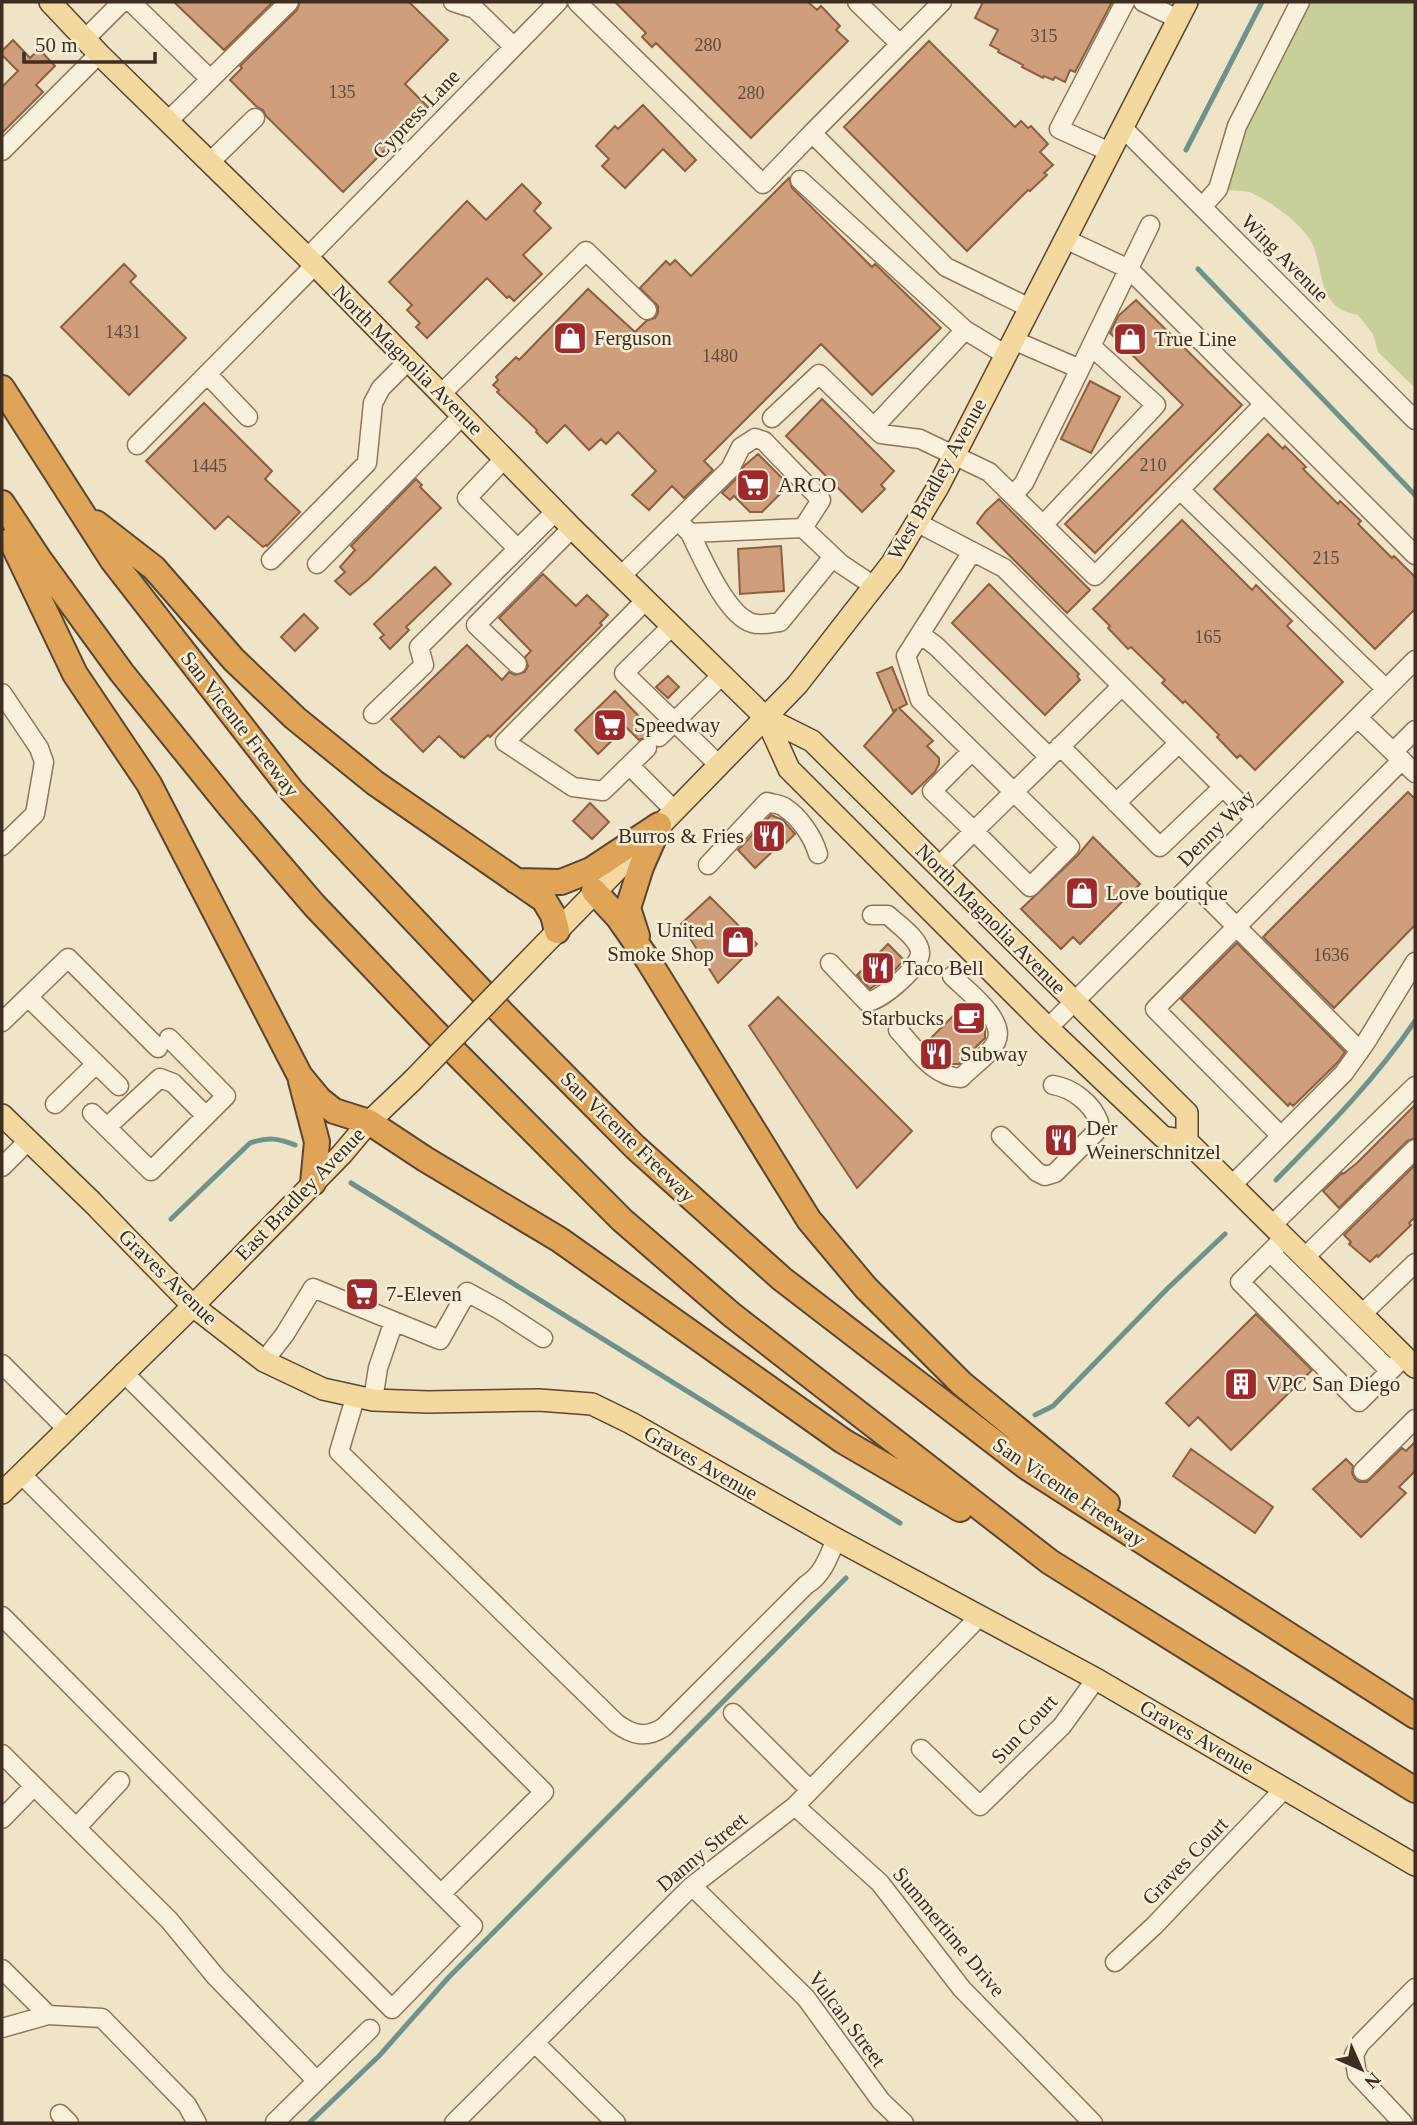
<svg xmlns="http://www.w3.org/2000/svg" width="1417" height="2125" font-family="'Times New Roman',serif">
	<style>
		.green { fill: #c9cf9b }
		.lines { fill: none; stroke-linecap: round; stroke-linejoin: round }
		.stream { stroke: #6f938a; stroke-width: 5 }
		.building { fill: #cf9f7d; stroke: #8d5f41; stroke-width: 2 }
		.minor-casing { stroke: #8d765c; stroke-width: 21 }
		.major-casing { stroke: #5b4430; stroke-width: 24 }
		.highway-casing { stroke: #5b4430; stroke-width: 28 }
		.minor { stroke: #faf1dc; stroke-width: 18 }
		.major { stroke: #f3d9a0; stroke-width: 21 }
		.highway { stroke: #e0a458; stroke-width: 24 }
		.major-bridge-casing { stroke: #5b4430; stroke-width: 24; stroke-linecap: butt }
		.major-bridge { stroke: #f3d9a0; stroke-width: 21 }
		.labels { text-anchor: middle; stroke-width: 5; stroke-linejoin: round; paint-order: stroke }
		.number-label { font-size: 18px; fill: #624a37 }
		.street-label { font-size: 21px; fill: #3d2e20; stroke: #f7eed8 }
		.poi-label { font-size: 21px; fill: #3d2e20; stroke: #f7eed8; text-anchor: start }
	</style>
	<rect width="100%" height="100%" fill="#f0e4c8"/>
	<!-- green -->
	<path class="green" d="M1308,2h107v386l-37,-36 -5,-18 -15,-19c-42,-7 -33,-43 -46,-72 -9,-18 -40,-40 -58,-49 -7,-4 -18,-3 -27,-4l6,-21 5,-8 3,-26z"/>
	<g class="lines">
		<!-- stream -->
		<path class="stream" d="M1186,150l76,-148
			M1198,269l217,226
			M1276,1180c50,-51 99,-100 139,-159
			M351,1183l549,340
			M171,1219l79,-76c18,-6 28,-5 45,2
			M1035,1415l18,-9 114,-117 58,-55
			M309,2123l70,-67 69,-78 398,-400"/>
	</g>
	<!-- building -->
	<path class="building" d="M174,2h99l-49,48z
		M300,2h109l39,38 -43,44 23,23 -85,85 -77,-76 -3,-6 -6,-3 -27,-27 12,-12 -2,-2 57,-56z
		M615,2h193l9,8 4,-4 19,20 -4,4 12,11 -97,97 -95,-95 -4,4 -10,-10 4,-4z
		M983,2h129l-37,70 -5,-2 -5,12 -10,-5 -2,3 -9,-4 -1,2 -21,-11 1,-2 -25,-13 1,-2 -9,-5 8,-15 -23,-12z
		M13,40l17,18 9,-9 16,17 -19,19 7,7 -41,41v-46l16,-16 -16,-16v-4z
		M929,41l86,86 6,-6 7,7 3,-2 17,18 -8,8 13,13 -9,8 3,2 -17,16 -2,-1 -61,61 -123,-124z
		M643,105l53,55 -11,11 -22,-22 -38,39 -23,-22 7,-7 -13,-13 19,-20 3,3z
		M789,178l3,10 80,79 3,-3 66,64 -69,67 -51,-51 -117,117 9,9 -29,28 -12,-12 -23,24 -17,-15 24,-24 -38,-39 -12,12 -5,-5 -12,11 -24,-25 -18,18 -11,-11 1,-2 -40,-38 2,-2 -6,-5 5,-5 -2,-3 20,-20 3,3 69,-71 47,43 11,-11 9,-3 3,-5v-7l-18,-18 26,-27 4,4 5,-5 16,16z
		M522,184l19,19 -7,8 17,17 -28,27 19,19 -28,27 -5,-5 -2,2 -20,-20 -60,60 -11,-11 4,-4 -13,-13 5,-5 -23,-23 78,-81 19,19z
		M124,264l12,12 -6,6 56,56 -57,57 -68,-68z
		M1136,300l106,105 -147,148 -30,-29 118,-119 -73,-72 8,-17z
		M1090,381l30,16 -29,56 -30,-14z
		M822,399l72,72 -13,14 4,4 -23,23 -76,-76z
		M204,403l68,68 -7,8 35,33 -33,34 -1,-1 -3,2 -35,-31 -13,13 -69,-68z
		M1268,434l15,15 2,-3 21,21 -3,2 35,35 2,-3 21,20 -3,3 34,34 2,-2 21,21v32l-40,40 -161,-160z
		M758,454l31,31 -27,27h-12l-16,-16 -4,4 -8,-7 16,-16 6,-11z
		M416,479l6,6 -2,2 21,21 -72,71 -19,16 -15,-14 10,-9 -5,-5 15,-17 -4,-4z
		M999,499l91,91 -23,23 -90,-90 9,-12z
		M1182,520l70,70 4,-5 36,36 -5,5 56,56 -88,88 -15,-15 -3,3 -20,-21 2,-2 -34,-34 -2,2 -21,-20 3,-3 -34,-33 -3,2 -20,-21 2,-2 -17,-17z
		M781,546l3,45 -44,3 -2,-45z
		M435,567l16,17 -45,43 3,3 -19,19 -10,-11 4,-3 -10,-11z
		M543,574l33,32 11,-11 21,20 -8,8 2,2 -112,112 -2,-2 -24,23 -2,-2 -1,1 -22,-21 -16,16 -32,-33 76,-74 35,35 7,-8 6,3 10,-3 3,-6 -3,-9 6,-6 -32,-33z
		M989,584l90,90 -2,2 3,4 -35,35 -93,-92z
		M304,614l14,14 -23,23 -14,-14z
		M892,667l15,37 -8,4 34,33 -6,5 12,12v6l-4,8 -23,22 -48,-48 33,-37 -4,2 -16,-38z
		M668,676l11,11 -11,11 -12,-11z
		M615,691l36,38 -3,8 -9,3 -13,-13 -28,27 -23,-24z
		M1408,792l7,7v126l-81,83 -71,-71z
		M590,803l19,19 -17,17 -19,-18z
		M771,815l12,5 12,14 -17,17 -3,-2 -20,19 -17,-18z
		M1093,837l47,47 -60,60 -7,-7 -12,12 -40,-40 57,-54z
		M710,897l47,47 -39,39 -37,-59z
		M1237,943l108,109 -7,10 -45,44 -3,-3 -2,3 -107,-107z
		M888,944l16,16 -12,13 -22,16 -13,-14z
		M778,997l134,134 -55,57 -108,-162z
		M965,1004l16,17 4,8v9l-26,26h-10l-24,-20z
		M1415,1105v33l-8,3 -68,67 -16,-17 19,-18 1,1 14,-11z
		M1415,1165v52l-6,6 2,2 -33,32 -1,-2 -7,7 -21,-18 2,-2 -7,-7z
		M1256,1314l56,56 -81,80 -33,-33 -9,9 -23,-23z
		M1415,1442v29l-16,16 7,6 -45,44 -48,-48 33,-30 7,7 -1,7 3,6 4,3h8l35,-34 4,3z
		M1191,1449l82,58 -18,26 -82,-57z"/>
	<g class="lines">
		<!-- minor casing -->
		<g class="minor-casing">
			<path id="minor" d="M131,2l79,77
				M453,2l22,7 38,37
				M577,2l186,182 49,-51
				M857,2l43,42
				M942,2l-130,131 134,134 84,41
				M1143,2l35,17
				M85,39l37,-37
				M168,121l121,-119
				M1123,128l292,292
				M2,151l97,-97
				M1110,152l-51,-23 66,-127
				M210,162l45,-44
				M800,180l165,150 41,25
				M1202,207l16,-18 19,-63 63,-124
				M1065,239l64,30 286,286
				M307,258l251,-256
				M1013,340l67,29 70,-144
				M207,374l41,43
				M441,394l145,-143 61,59
				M772,418l47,-44 62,60 39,5 69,33 106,104 169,-172
				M874,427l91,-97
				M137,445l178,-180
				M505,458l-38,40 51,51
				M1180,490l206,199
				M1013,495l11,-12 56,-114
				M916,522l88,46 252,252
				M1043,525l113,-120 -65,-59
				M684,527l6,6 113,-5
				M690,533c12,24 36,82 62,90 9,3 19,0 28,-1l53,-65
				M271,560l96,-97 6,-60 8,-15 28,-28
				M317,564l146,-149
				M621,576l109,-107 11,-22 14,-9 9,3 57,59 -18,28 38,36 33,22
				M646,600l-141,142 68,45 30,4 44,-43
				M672,626l-48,47 95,92
				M920,634l16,12 113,111
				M517,664l-41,-39 96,-97
				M2,693l37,55 5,14 -9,52 -33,32
				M373,714l51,-49 -5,-18 137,-136
				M1358,718l57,55
				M659,737l63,-62
				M1060,746l100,101 63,-60
				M972,751l-40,40 42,40 148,-145
				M1393,752l22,-22
				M630,766l44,44
				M1116,803l63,-60
				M708,865l59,-63c6,2 13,2 17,5 16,10 29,30 34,47
				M939,866l35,-35 56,56 40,-40 -150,-147 -14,-44 66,-104
				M1193,883l167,168
				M830,963l37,39c14,-1 55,-36 53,-50 -1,-14 -23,-28 -32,-37h-16
				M28,997l91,89
				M2,1022l66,-64 90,90
				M1048,1028l367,-368
				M898,1030c18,19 35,47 63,48 10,-11 29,-23 35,-36 11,-22 -30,-52 -44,-66
				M55,1104l41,-40
				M92,1113l59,58 75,-75 -57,-58
				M107,1127l53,-49 13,5 33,33
				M1001,1136l36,36 8,4 10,-3 40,-40 4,-11c-7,-19 -27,-34 -46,-37
				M1281,1136l-126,-127 247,-249
				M2,1167l27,-27
				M1232,1185l112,-112 22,-31 49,-80
				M1272,1225l143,-139
				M1285,1237l-45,45 119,120 45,-45
				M1270,1252l120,119
				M1305,1257l110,-108
				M1362,1314l53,-51
				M264,1361l21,-27 28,-46 127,52 27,-48 33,18 43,28
				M2,1364l65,65
				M123,1372l421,420 -102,101
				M355,1398l-16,54 277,271c16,12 30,16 48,4l142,-142c17,-10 23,-29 30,-46
				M373,1400l5,-32 16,-47
				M1363,1471l52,-52
				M2,1616l390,393 81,-83 -452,-452
				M733,1713l77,77
				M921,1749l59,57 82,-80 34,-47
				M2,1754l167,166 47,57 101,104
				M795,1806l85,77 82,106 131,134
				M2,1819l32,-33
				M76,1828l44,-47
				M692,1886l114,112 75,103 23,22
				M1115,1962l40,-37 130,-137
				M2,1969l46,46 54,3 85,87 10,18
				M2,2028l46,-13
				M535,2043l81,80
				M60,2114l9,9
				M275,2122l95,-93
				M454,2123l238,-237 103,-80 184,-189
				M1403,2123l-46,-49 -3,-19 6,-11 55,-56"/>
		</g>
		<!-- major casing -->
		<g class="major-casing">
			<path id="major" d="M50,2l49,52 216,211 257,263 194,190 46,23 375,372v28
				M766,718l23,51 259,259 115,109 24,4 228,226
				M533,956l264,-271 95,-122 46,-76 249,-485
				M2,1115l90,87 101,104 71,55 59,28 50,11 55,2 111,-2 53,4 39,19 205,116 260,140 319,186
				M2,1493l191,-187 149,-152 27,-32 43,-41"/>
		</g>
		<!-- highway casing -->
		<g class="highway-casing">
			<path id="highway" d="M2,388l111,173 179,230 211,223 132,133 147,132 246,189 387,248
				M2,503l37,56 83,114 109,135 83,97 119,125 189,190 110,95 318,247 365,228
				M96,523l58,45 80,92 61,58 80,65 169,117 9,15 4,16
				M11,540l64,134 74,110 151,292 19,23 15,12 35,11 56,37 135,81 283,201 117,68
				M516,881l45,1 30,-12 68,-45
				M594,891l24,26 30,43 161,260 57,68 95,95 146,120
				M637,936l-9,-28 13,-41 18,-41
				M301,1081l16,61 -4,41"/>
		</g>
		<!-- minor -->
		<use href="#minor" class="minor"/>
		<!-- major -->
		<use href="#major" class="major"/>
		<!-- highway -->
		<use href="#highway" class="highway"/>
		<!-- major-bridge casing -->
		<g class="major-bridge-casing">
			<path id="major-bridge" d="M412,1081l121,-125"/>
		</g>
		<!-- major-bridge -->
		<use href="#major-bridge" class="major-bridge"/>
	</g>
	<!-- icons -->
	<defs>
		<g id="shop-square" transform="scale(1.75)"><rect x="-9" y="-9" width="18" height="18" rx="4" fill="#9e2a2b" stroke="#f7eed8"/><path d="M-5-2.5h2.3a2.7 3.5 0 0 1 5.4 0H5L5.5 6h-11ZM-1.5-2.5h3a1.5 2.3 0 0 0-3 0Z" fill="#fff"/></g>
		<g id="supermarket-square" transform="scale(1.75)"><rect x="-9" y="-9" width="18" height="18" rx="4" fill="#9e2a2b" stroke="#f7eed8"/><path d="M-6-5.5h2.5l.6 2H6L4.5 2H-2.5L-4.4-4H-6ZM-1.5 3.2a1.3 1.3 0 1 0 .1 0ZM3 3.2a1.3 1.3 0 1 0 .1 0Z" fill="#fff"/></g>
		<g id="restaurant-square" transform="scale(1.75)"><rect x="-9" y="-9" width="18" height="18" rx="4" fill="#9e2a2b" stroke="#f7eed8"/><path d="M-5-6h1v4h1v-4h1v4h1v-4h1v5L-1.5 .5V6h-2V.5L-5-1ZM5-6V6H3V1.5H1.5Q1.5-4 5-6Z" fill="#fff"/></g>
		<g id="cafe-square" transform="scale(1.75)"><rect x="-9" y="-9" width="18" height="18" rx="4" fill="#9e2a2b" stroke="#f7eed8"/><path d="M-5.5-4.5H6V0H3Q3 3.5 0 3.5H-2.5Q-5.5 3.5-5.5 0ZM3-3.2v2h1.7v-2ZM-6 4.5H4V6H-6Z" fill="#fff"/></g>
		<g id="building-square" transform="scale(1.75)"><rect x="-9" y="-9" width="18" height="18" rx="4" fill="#9e2a2b" stroke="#f7eed8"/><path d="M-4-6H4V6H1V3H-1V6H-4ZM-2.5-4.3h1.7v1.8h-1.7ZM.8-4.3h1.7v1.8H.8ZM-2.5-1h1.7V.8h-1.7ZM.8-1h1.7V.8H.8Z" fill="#fff"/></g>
	</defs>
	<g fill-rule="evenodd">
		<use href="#shop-square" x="570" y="338"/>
		<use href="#shop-square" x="1130" y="339"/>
		<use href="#supermarket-square" x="753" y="485"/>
		<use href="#supermarket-square" x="610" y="725"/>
		<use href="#restaurant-square" x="769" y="836"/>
		<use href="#shop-square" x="1082" y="893"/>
		<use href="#shop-square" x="738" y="942"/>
		<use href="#restaurant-square" x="878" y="968"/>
		<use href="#cafe-square" x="969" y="1018"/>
		<use href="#restaurant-square" x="936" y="1054"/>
		<use href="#restaurant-square" x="1061" y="1140"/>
		<use href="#supermarket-square" x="362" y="1294"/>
		<use href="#building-square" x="1241" y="1384"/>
	</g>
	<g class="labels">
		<!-- number labels -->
		<g class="number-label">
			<text x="1044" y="42">315</text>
			<text x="708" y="51">280</text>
			<text x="342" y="98">135</text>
			<text x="751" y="99">280</text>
			<text x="123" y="338">1431</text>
			<text x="720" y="362">1480</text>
			<text x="1153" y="471">210</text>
			<text x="209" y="472">1445</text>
			<text x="1326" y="564">215</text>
			<text x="1208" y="643">165</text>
			<text x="1331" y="961">1636</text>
		</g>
		<!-- street labels -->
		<g class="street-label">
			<text transform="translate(416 114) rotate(-46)" y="7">Cypress Lane</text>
			<text transform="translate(1285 258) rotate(45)" y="7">Wing Avenue</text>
			<text transform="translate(408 360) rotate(45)" y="7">North Magnolia Avenue</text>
			<text transform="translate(937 479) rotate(-61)" y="7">West Bradley Avenue</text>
			<text transform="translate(240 724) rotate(52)" y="7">San Vicente Freeway</text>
			<text transform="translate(1216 828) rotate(-45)" y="7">Denny Way</text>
			<text transform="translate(991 919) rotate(45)" y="7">North Magnolia Avenue</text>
			<text transform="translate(628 1137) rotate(44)" y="7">San Vicente Freeway</text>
			<text transform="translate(300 1194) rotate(-46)" y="7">East Bradley Avenue</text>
			<text transform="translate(168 1277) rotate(44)" y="7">Graves Avenue</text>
			<text transform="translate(701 1463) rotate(30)" y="7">Graves Avenue</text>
			<text transform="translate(1069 1492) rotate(34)" y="7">San Vicente Freeway</text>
			<text transform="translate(1024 1729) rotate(-47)" y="7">Sun Court</text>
			<text transform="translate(1197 1737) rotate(30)" y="7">Graves Avenue</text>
			<text transform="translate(702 1852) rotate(-40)" y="7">Danny Street</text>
			<text transform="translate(1185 1861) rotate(-46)" y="7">Graves Court</text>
			<text transform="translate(949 1932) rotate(50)" y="7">Summertime Drive</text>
			<text transform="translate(847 2019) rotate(53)" y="7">Vulcan Street</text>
		</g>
		<!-- poi labels -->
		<g class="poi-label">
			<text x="594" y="345">Ferguson</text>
			<text x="1154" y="346">True Line</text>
			<text x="778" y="492">ARCO</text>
			<text x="634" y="732">Speedway</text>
			<text x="744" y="843" text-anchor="end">Burros &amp; Fries</text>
			<text x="1106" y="900">Love boutique</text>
			<text x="714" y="937" text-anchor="end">United<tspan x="714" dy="24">Smoke Shop</tspan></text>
			<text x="903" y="975">Taco Bell</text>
			<text x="944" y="1025" text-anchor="end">Starbucks</text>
			<text x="960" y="1061">Subway</text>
			<text x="1086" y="1135">Der<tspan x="1086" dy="24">Weinerschnitzel</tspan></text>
			<text x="386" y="1301">7-Eleven</text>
			<text x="1266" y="1391">VPC San Diego</text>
		</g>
	</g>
	<!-- border -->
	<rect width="1417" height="2125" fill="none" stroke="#3d2e20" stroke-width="7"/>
	<!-- north arrow -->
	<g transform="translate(1361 2069) rotate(135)" stroke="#f7eed8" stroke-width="5" paint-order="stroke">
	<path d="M0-5L12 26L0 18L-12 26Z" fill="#3d2e20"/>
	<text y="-10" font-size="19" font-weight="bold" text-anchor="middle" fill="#3d2e20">N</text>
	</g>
	<!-- scale -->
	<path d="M24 52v10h131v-10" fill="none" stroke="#3d2e20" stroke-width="3.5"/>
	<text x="35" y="52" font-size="21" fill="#3d2e20" stroke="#f7eed8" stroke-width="5" paint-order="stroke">50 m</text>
</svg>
